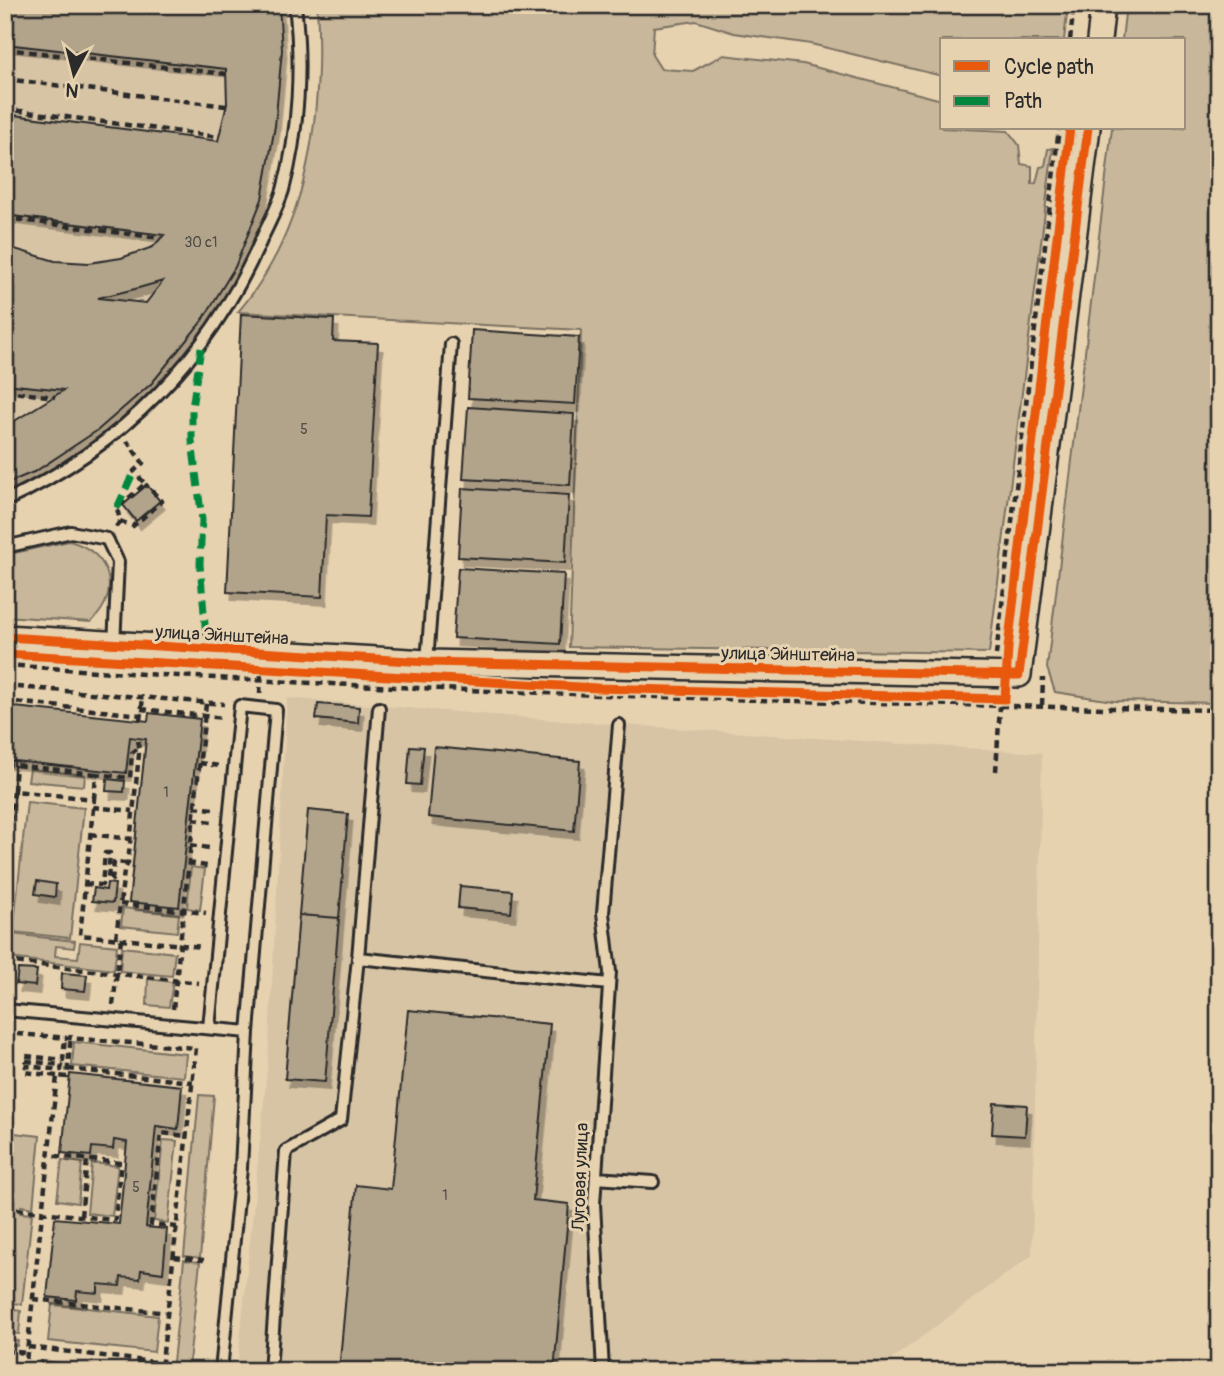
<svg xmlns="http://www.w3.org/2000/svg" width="1224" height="1376" font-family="Pangolin,sans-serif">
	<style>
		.built { fill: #d7c4a5 }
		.green { fill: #c8b79a; stroke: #7a7162; stroke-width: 2 }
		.building { fill: #b2a48b; stroke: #2b2b2b; stroke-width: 2; fill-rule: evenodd; filter: url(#shadow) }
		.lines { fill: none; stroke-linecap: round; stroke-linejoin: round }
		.lane-casing { stroke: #2b2b2b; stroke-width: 16 }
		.street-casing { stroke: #2b2b2b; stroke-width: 28 }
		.path { stroke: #2b2b2b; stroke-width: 4.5; stroke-dasharray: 7 5; stroke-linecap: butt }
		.lane { stroke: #e7d2b0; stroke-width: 10 }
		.street { stroke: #e7d2b0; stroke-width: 23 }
		.quiet { stroke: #00873e; stroke-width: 7; stroke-dasharray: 14 7; stroke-linecap: butt }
		.cycleway-casing { stroke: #e7d2b0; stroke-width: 13 }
		.cycleway { stroke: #e8590c; stroke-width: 9 }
		.labels { text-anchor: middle; stroke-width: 6; stroke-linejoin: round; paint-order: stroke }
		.number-label { font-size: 14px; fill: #4d4943 }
		.street-label { font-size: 18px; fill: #2b2b2b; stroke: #e7d2b0 }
	</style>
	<defs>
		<filter id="shadow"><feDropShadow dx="4.5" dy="8" stdDeviation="0" flood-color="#0004"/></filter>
	</defs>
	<rect width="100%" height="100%" fill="#e7d2b0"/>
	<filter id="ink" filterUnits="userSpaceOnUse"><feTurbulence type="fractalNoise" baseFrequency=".0143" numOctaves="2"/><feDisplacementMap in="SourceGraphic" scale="14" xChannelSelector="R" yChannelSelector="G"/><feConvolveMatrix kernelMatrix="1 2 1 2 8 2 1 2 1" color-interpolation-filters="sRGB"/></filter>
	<g filter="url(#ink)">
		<!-- built -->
		<path class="built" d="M5,5l277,45 -7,76 -13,73 -27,68 -33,54 -50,62 -54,47 -93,54z
			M287,698l279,23 476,32 -10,502 -156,116h-639l31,-311z"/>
		<!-- green -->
		<path class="green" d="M317,5h751l-4,35h-122v36l-131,-32 -77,-11 -38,-12 -42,6 -2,28 9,14 32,2 30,-16 80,9 139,36v28l66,3 11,14 2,19 11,2v18l4,-1 4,-16 5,-1 3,-17 5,-1 -64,505 -420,-6 12,-317 -343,-18c71,-83 85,-201 79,-307z
			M1126,5h93v698l-106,-2 -58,-9 -8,-24 65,-540h72v-88h-62z
			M69,541c41,10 54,52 22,81l-86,-6v-61z
			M30,769l55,6 -1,11 -56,-5z
			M27,802l57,6 -14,130 -57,-6z
			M191,867l14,2 -5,41 -13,-2z
			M123,908l56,6 -2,18 -56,-6z
			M11,934l64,7 -1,7 -18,-2 -1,10 23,2 2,-16 37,4 -3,24 -106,-12z
			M122,947l53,6 -3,23 -52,-5z
			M148,979l25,3 -4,25 -22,-2z
			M74,1042l112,12 -2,23 -112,-11z
			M199,1095l15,1 -14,162 -16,-2z
			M5,1132l35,4 -7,72 -12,-2 -1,7 12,1 -10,90 -11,-1 -1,6 11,2 -2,23 -12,-1v6l11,2 -1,5 -12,-1z
			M163,1140l14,1 -9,82 -14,-2z
			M62,1160l20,3 -4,40 -21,-3z
			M92,1163l26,3 -6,50 -25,-3z
			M184,1260l16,2 -12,109h-16z
			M52,1304l106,12 -4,36 -106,-11z"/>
		<!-- building -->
		<path class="building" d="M5,5h274l3,45 -7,76 -13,73 -27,68 -33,54 -50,62 -54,47 -62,41 -31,13v-57l59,-37 -59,-6v-138l50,15 34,2 32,-5 32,-11 11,-12 -159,-20v-101l213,27 9,-37 -1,-35 -221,-25zM163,281l-17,22 -48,-5 37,-9z
			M241,314l93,5 -1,22 45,2 -10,174 -42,-2 -4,82 -95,-5z
			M472,330l107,7 -4,67 -107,-6z
			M468,407l106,7 -4,71 -107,-6z
			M147,485l13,16 -24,20 -13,-16z
			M462,488l107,7 -4,68 -107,-6z
			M458,568l106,6 -4,70 -107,-6z
			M318,704l41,3 -1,16 -42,-4z
			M5,706l143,15 1,-8 51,6 -21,188 -50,-5 17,-163 -16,-2 -4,36 -121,-13z
			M410,746l14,1 -4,38 -13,-1z
			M434,747l146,14 -6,70 -146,-14z
			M107,779l18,2 -1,11 -18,-1z
			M308,810l40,4 -9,104 -40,-3z
			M37,881l19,3 -1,13 -20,-3z
			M107,883l8,1 -2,19 -21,-2 2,-13 12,2z
			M460,886l53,5 -2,22 -53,-5z
			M299,915l40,3 -14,164 -40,-3z
			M18,969l19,1 -2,16 -19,-2z
			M62,973l25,2 -2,16 -24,-2z
			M408,1010l142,14 -17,176 36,4 -15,167h-215l17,-186 35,4z
			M70,1074l112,12 -4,43 -22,-3 -10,101 21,2 -4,44 -22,-3 -1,9 -19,-2 -1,9 -22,-2v9l-21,-2 -1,9 -29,-3 8,-79 64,6 8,-82 -13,-2 -1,9 -21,-2 -1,9 -29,-3z
			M994,1103l33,2 -2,31 -33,-2z
			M40,1361l93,10h-94z"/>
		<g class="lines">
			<!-- lane casing -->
			<g class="lane-casing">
				<path id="lane" d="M5,501c116,-53 206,-145 257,-263 7,-15 16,-32 21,-48 16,-58 19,-126 12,-185
					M5,547l66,-15 36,7 11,23 -4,83
					M427,662l24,-318
					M358,958l21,-250
					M5,1010l243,22 28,-322 -36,-4 -31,322
					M596,1178l57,4
					M221,1371l20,-203 7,-136
					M270,1371l16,-220 55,-31 17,-162 251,26
					M603,1371l-9,-167 16,-232 -7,-59 16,-188"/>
			</g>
			<!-- street casing -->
			<g class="street-casing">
				<path id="street" d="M1099,40l4,-35
					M5,637l422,25 592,13 69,-547"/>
			</g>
			<!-- path -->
			<path class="path" d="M1070,40l4,-35
				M5,49l221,25
				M5,79l221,27
				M5,109l214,28
				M5,218l155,20
				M5,391l50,6
				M5,424l2,2
				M120,521l13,5 29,-25 -17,-17
				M116,527l4,-6 -3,-13 28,-24 -11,-13 9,-8 -16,-22
				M996,655l63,-527
				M5,665c404,28 809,38 1214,45
				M5,686l219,18
				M260,694l1,-22
				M5,701l136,14
				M1042,705l1,-27
				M141,709l82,9
				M140,720l3,-22
				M199,763l20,3
				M5,764l91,10
				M996,771l4,-65
				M14,791l2,-26
				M94,799l2,-25 34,4 2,-25 5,-4
				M93,807l40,4
				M194,807l20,2
				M193,819l19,3
				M90,834l40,5
				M190,845l19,3
				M188,863l19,3
				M5,869l9,-78 80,8 -14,136 123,12
				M85,884l17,1 3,-32h5l-2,26 4,1 2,-18 14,1
				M120,904l86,9
				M116,938l8,-67 4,-8 11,-109 -1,-16
				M5,961l194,22
				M113,1005l8,-66
				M173,1009l33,-306
				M5,1033l191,15 -35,323
				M68,1069l125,13
				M57,1076l-32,-4 1,-6 35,4 1,-5 -36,-4v-5l37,4 2,-23
				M5,1208l110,12 6,-57 -73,-8
				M81,1216l6,-56
				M177,1227l-26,-3 10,-91 26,3
				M174,1257l30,3
				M33,1299l135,14
				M28,1347l134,16
				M5,1351l22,2
				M25,1371l32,-295 10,1 4,-42"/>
			<!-- lane -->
			<use href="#lane" class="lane"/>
			<!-- street -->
			<use href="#street" class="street"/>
			<!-- quiet -->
			<path class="quiet" d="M201,348l-9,60v33l10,79 -2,44 6,73
				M117,508l17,-37"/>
			<!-- cycleway casing -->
			<g class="cycleway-casing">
				<path id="cycleway" d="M5,637l422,25 592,13 69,-547
					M5,654l592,34 408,11 3,-51 62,-520"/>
			</g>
			<!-- cycleway -->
			<use href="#cycleway" class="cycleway"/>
		</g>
	</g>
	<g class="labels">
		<!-- number labels -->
		<g class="number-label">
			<text x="201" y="247">30 с1</text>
			<text x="304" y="434">5</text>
			<text x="166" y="797">1</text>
			<text x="136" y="1192">5</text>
			<text x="445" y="1200">1</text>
		</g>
		<!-- street labels -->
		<g class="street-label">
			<text transform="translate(222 635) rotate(3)" y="6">улица Эйнштейна</text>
			<text transform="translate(788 654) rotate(1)" y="6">улица Эйнштейна</text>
			<text transform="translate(580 1177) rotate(-88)" y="6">Луговая улица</text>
		</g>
	</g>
	<!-- margin -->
	<rect width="1224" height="1376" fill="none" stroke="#e7d2b0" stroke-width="28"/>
	<rect x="14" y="14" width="1196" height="1348" fill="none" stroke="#2b2b2b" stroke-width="2.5" filter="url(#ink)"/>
	<!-- legend -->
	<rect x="940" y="38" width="245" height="91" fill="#e7d2b0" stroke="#9c8f7b" stroke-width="2"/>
	<rect x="954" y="61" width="35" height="10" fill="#e8590c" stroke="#9c8f7b" stroke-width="2"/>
	<text x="1004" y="74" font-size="21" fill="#2b2b2b">Cycle path</text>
	<rect x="954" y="96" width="35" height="10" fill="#00873e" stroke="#9c8f7b" stroke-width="2"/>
	<text x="1004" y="108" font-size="21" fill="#2b2b2b">Path</text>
	<!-- north arrow -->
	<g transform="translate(74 74) rotate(187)" stroke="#e7d2b0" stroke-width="5" paint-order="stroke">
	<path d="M0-5L12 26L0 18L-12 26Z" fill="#2b2b2b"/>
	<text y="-10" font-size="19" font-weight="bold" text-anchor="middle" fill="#2b2b2b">N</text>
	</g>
</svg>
